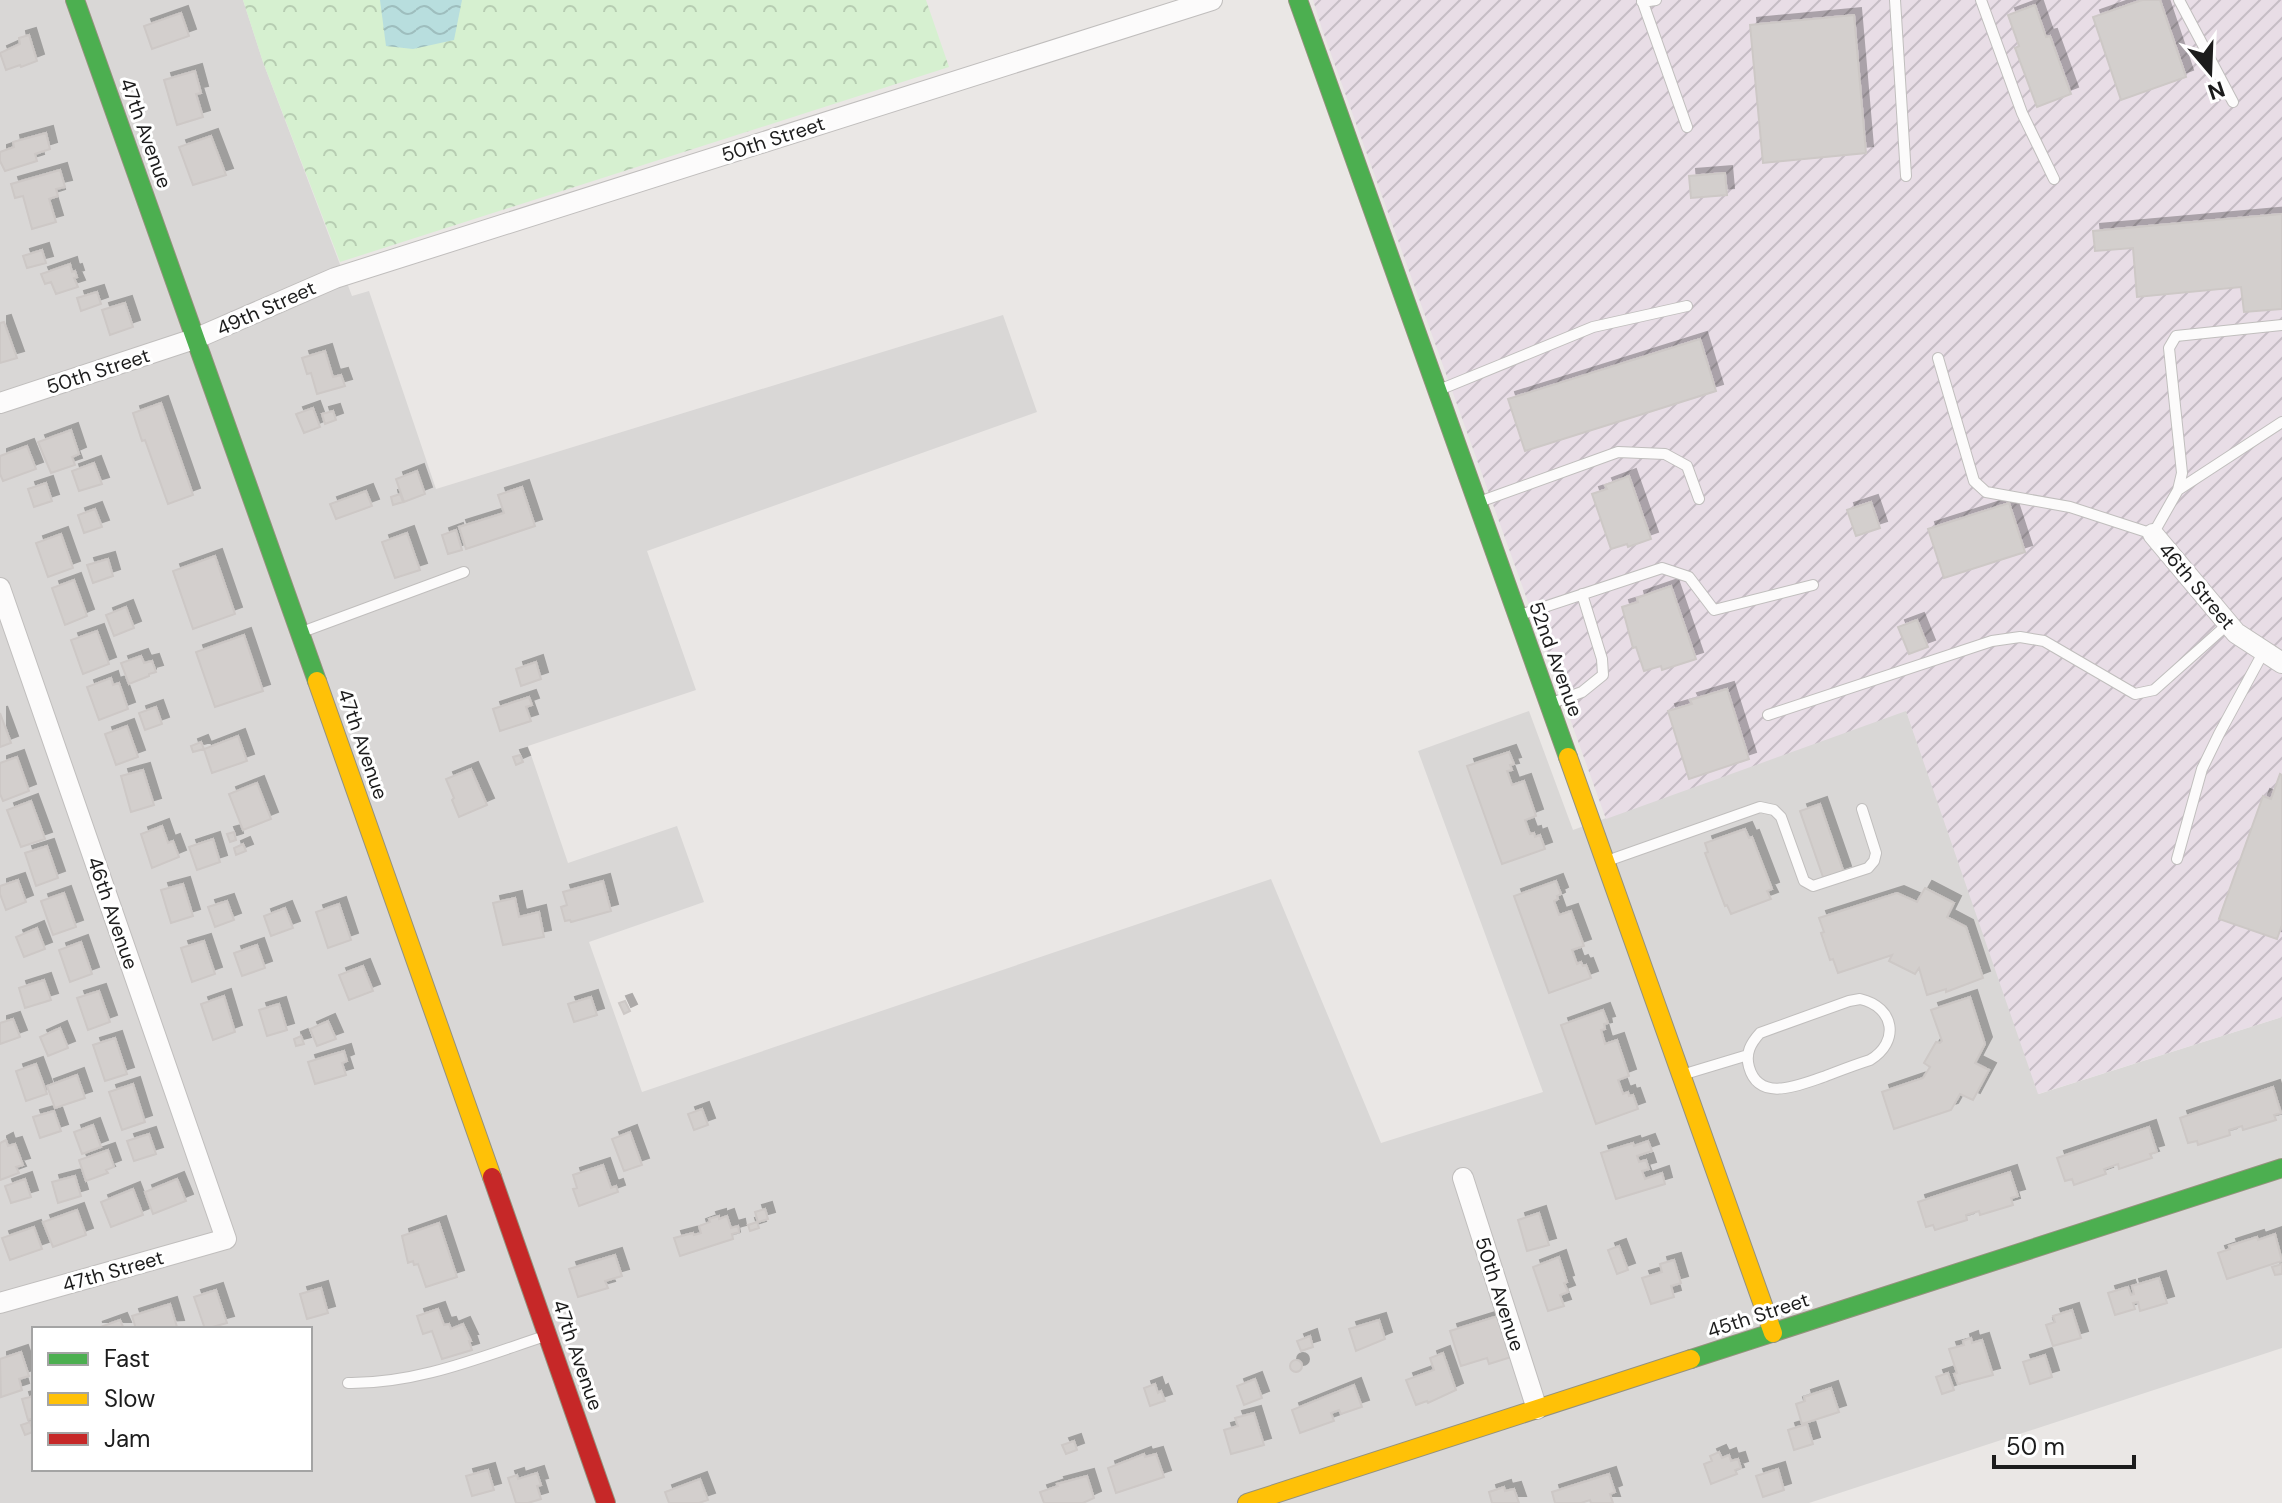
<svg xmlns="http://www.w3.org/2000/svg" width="2282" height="1503" font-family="'DM Sans',sans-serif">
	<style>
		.residential { fill: #d9d7d6; fill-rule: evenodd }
		.industrial { fill: url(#industrial-furrows) }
		.park { fill: url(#park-crowns) }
		.water { fill: url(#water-waves) }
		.building { fill: #d3cfcd; stroke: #cdc8c6; stroke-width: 2; filter: url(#shadow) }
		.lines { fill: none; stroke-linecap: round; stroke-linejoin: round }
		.lane-casing { stroke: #c0bebd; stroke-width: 12 }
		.street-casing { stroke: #c0bebd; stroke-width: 22 }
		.fast-casing { stroke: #94917d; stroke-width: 20 }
		.slow-casing { stroke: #94917d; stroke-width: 20 }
		.jam-casing { stroke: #94917d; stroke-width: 20 }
		.lane { stroke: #fcfbfb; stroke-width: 10 }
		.street { stroke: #fcfbfb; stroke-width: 20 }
		.fast { stroke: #4caf50; stroke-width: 18 }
		.slow { stroke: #ffc107; stroke-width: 18 }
		.jam { stroke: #c62828; stroke-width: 18 }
		.labels { text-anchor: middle; stroke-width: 6; stroke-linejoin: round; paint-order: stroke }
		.street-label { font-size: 20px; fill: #1c1c1c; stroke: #fff }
	</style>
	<defs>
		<pattern id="industrial-furrows" width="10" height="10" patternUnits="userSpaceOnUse" patternTransform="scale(2)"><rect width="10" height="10" fill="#e8dde6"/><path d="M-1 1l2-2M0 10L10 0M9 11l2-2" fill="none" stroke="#c6bdc5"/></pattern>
		<pattern id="park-crowns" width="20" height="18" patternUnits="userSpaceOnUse" patternTransform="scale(2)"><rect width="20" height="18" fill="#d6f0d0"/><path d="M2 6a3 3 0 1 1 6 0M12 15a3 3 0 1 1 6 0" fill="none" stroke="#b7cdb2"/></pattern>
		<pattern id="water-waves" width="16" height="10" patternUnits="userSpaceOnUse" patternTransform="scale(2)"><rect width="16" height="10" fill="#b8dede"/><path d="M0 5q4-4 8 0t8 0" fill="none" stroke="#9ebebe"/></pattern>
		<filter id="shadow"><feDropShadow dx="7" dy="-7" stdDeviation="0" flood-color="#0004"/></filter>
	</defs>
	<rect width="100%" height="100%" fill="#eae7e5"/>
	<!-- residential -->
	<path class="residential" d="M0,0h243l20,62 89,234 17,-5 67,198 567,-174 34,97 -390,139 49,139 -168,56 40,117 109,-37 27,76 -115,40 53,150 629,-213 110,264 162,-51 -125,-341 111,-40 44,119 333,-120 133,384 243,-77v331l-473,155h-1809zM34,1329h276v140h-276z"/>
	<!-- industrial -->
	<path class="industrial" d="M1313,0h969v1017l-244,77 -132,-383 -300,108 -284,-790z"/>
	<!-- park -->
	<path class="park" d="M243,0h683l23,67 -609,195 -77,-200z"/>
	<!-- water -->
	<path class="water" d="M380,0h82l-8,40 -41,9 -27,-3z"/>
	<!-- building -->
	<path class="building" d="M2142,0h18l26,77 -65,23 -28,-83z
		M2035,5l11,32 4,-1 21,58 -34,13 -22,-59 4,-2 -11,-31z
		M181,13l8,23 -37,13 -8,-23z
		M1854,15l12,138 -103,10 -13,-138z
		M29,35l8,26 -16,6 -1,-2 -14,5 -6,-17 20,-9 -1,-6z
		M195,71l6,22 -5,1 7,23 -26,8 -13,-45z
		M46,133l4,16 -15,5 2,7 -32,10 -5,-10v-9l14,-5 -1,-5z
		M211,136l15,39 -33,10 -14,-38z
		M60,170l5,17 -9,2 2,7 -9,3 7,23 -24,7 -9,-33 -8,2 -4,-14z
		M1725,173l2,22 -36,3 -2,-22z
		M2282,214v95l-38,3 -3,-25 -104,10 -4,-49 -38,3 -2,-20z
		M42,250l4,13 -19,5 -4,-12z
		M70,264l2,8 3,-1 2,6 -3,1 4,9 -22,7 -5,-12 -6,2 -4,-10z
		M97,292l4,12 -20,7 -4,-13z
		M125,303l8,24 -23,8 -8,-25z
		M4,322l13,36 -17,5v-40z
		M1700,339l16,52 -191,60 -17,-52z
		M325,351l8,26 8,-2 4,11 -28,8 -6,-21 -4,1 -5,-16z
		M161,403l32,92 -25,9 -23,-64 -3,1 -9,-28z
		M313,408l7,19 -16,6 -8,-19z
		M333,411l3,9 -11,4 -3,-10z
		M71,430l8,24 -7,3 3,8 -24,8 -13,-31z
		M27,446l9,23 -33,12 -3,-7v-18z
		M94,463l8,21 -23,7 -7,-20z
		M417,471l8,23 -21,8 -8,-23z
		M1629,476l22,63 -23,8 -1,-3 -16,5 -19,-55 15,-5 -2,-4z
		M46,483l6,18 -18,6 -6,-18z
		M522,487l13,39 -69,23 -7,-22 45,-14 -6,-18z
		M366,491l6,15 -36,13 -6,-15z
		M400,494l3,8 -10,3 -2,-8z
		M1871,502l9,26 -24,8 -9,-26z
		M2009,503l16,49 -81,26 -16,-49z
		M95,509l7,18 -18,6 -6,-18z
		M456,530l6,20 -14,4 -6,-19z
		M407,533l13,37 -25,8 -13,-36z
		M61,534l12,34 -25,9 -12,-34z
		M215,556l20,58 -42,15 -20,-58z
		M108,559l5,17 -20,7 -6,-18z
		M74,580l13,36 -22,9 -13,-37z
		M1671,586l25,73 -34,11 -1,-4 -17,5 -8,-24 -3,1 -11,-41 16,-5 -1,-4z
		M126,607l8,21 -20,8 -8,-21z
		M1917,620l11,27 -19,7 -11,-27z
		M97,631l12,33 -26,10 -12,-34z
		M244,635l19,56 -48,16 -19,-55z
		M141,656l3,7 8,-2 4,11 -7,2v2l-20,8 -8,-21z
		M536,662l5,17 -20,7 -5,-17z
		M111,678l2,7 6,-2 9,26 -29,11 -12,-33z
		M1727,689l22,70 -60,20 -21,-68 24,-7 -2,-4z
		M529,697l3,8 -6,2 5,14 -31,10 -7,-22z
		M156,707l6,17 -17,6 -6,-17z
		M0,713l11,30 -11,4z
		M127,726l11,31 -22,8 -11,-31z
		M238,736l9,25 -35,12 -8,-24z
		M201,742l3,7 -11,3 -2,-6z
		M1509,752l5,12 -4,1 2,5 -5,1 5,14 12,-4 12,35 -11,4 5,14 4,-1 1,4 5,-2 5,14 -43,15 -35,-98z
		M520,755l3,7 -7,3 -3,-8z
		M17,757l12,34 -26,10 -3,-7v-31z
		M471,769l16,36 -28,12 -7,-17 2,-2 -8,-19z
		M143,770l11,35 -23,7 -10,-36z
		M2280,774l2,1v150l-5,14 -58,-20 44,-123 8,3z
		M257,783l14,36 -28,11 -14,-36z
		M31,801l14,38 -24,8 -14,-37z
		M1820,804l24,69 -20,7 -24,-69z
		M162,826l6,17 5,-2 6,16 -27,11 -11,-34z
		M1745,829l4,9 3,-1 20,52 -5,2 4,8 -40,15 -4,-9 -2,1 -20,-53 3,-1 -3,-9z
		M234,832l2,8 -6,2 -3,-8z
		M213,839l7,23 -23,8 -8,-23z
		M243,844l3,7 -10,4 -2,-7z
		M47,846l11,32 -22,8 -11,-33z
		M18,880l8,22 -20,8 -6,-16v-8z
		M603,881l8,30 -40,11 -1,-2 -5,1 -4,-14 6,-2 -4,-13z
		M1556,881l5,13 -4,2 1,3 -4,2 5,14 12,-4 13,35 -12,4 5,14 4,-2 2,4 3,-1 5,13 -42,15 -35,-97z
		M183,884l10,32 -22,7 -10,-33z
		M1925,888l29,15 -7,14 19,10 17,51 -37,14v-3l-19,6 -8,-27 -4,6 -26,-13 3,-6 -54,18 -5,-14 -3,1 -9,-27 3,-1 -5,-14 78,-25 20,9z
		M64,893l12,34 -23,8 -12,-34z
		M515,898l4,19 20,-5 5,25 -41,8 -10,-42z
		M227,901l7,19 -19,7 -7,-20z
		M339,904l12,36 -23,8 -12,-36z
		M285,908l8,20 -22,8 -7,-20z
		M37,928l8,21 -21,8 -8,-20z
		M204,941l11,33 -23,8 -11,-34z
		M81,942l11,32 -22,8 -11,-32z
		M257,945l8,23 -23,8 -8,-23z
		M363,966l10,25 -24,9 -10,-25z
		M44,980l7,20 -26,8 -6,-20z
		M99,991l11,31 -22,8 -11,-32z
		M224,996l11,36 -22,8 -12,-36z
		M591,997l6,18 -23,7 -6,-18z
		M1970,997l15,47 -10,19 14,7 -16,30 -13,-6 -9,16 -57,19 -12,-37 41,-14 7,-11 -6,-4 12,-21 4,1 2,-2 -11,-31z
		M625,1001l5,10 -6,3 -5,-11z
		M279,1004l8,26 -20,6 -8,-26z
		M1603,1010l5,13 -4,1 1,5 -4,1 4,14 12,-4 12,36 -11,4 5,14 5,-2 1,4 4,-1 5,14 -42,15 -35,-99z
		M13,1019l7,18 -20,7v-21z
		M328,1021l8,18 -19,7 -7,-17z
		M60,1028l8,20 -20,8 -8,-19z
		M301,1036l3,8 -8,2 -2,-7z
		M115,1038l12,36 -22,7 -12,-36z
		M344,1051l3,10 -5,2 4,12 -31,9 -7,-22z
		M36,1064l11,30 -21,7 -10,-30z
		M77,1075l8,23 -30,10 -8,-22z
		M133,1084l12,38 -23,8 -13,-38z
		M2273,1087l8,26 -7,2 2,5 -33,10 -1,-4 -13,4 1,5 -32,10 -1,-4 -9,2 -8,-25z
		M702,1109l6,16 -14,5 -6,-16z
		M54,1111l7,20 -21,7 -7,-21z
		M93,1125l8,22 -19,7 -8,-22z
		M2149,1127l8,25 -7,2 2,4 -33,11 -1,-5 -14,5 2,5 -32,11 -2,-6 -7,2 -8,-23z
		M630,1132l12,33 -18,6 -12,-32z
		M149,1134l7,20 -22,7 -7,-20z
		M6,1140l2,6 7,-2 8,21 -7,2 3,6 -19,7v-37z
		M1648,1141l4,10 -15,5 2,6 7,-2 3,9 -7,2 3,8 17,-6 3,11 -49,15 -15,-46 32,-10 1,3z
		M108,1150l6,17 -8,3 2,3 -22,8 -7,-21z
		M603,1165l8,23 5,-2 2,6 -39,14 -6,-17 4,-1 -4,-13z
		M2010,1172l8,24 -7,2 2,7 -33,10 -1,-4 -13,4 1,5 -32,10 -2,-5 -7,2 -8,-25z
		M75,1176l6,20 -23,7 -6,-21z
		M25,1179l6,18 -20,6 -6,-17z
		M177,1179l9,22 -33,13 -8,-22z
		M133,1189l10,26 -32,12 -10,-25z
		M765,1209l3,10 -10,3 -3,-10z
		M77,1210l9,25 -33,12 -10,-25z
		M1539,1213l10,32 -22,6 -9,-31z
		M719,1216v3l8,-3 4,12 7,-2 1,6 -7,2 1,5 -53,17 -6,-18 19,-5 1,2 7,-2 -2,-7 11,-4 -1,-3z
		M757,1222l2,6 -9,3 -2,-6z
		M439,1223l18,54 -31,10 -8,-23 -4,1 -1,-4 -5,2 -6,-27z
		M34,1227l8,22 -32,11 -8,-22z
		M2275,1234l7,27 -55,18 -9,-26 12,-4 -1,-3 28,-9 1,3z
		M1619,1246l9,24 -11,4 -9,-24z
		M615,1255l7,21 -17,5 3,7 -30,9 -9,-28z
		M1559,1257l8,25 -3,1 4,9 -8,3 4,11 -16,5 -15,-44z
		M1674,1260l7,23 -10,3 3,11 -23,7 -9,-26 20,-6 -2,-8z
		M2282,1264v10l-7,1 -3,-8z
		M2159,1278l8,25 -27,8 -2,-9 -5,1 2,6 -20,6 -7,-22 20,-6 3,8 3,-1 -2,-8z
		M321,1288l7,25 -21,6 -7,-25z
		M216,1290l11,33 -22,6 -11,-32z
		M170,1304l7,23 -41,2 -4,-13z
		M438,1309l6,16 5,-1 2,5 12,-5 8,17h-2l3,9 -30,9 -10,-28 -9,3 -6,-18z
		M2072,1310l9,28 -28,8 -7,-21 9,-3 -2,-6z
		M1498,1316l13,41 -22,7 -2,-6 -26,8 -11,-35z
		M120,1320l4,9h-29z
		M1379,1320l6,19 -29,12 -7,-22z
		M1310,1336l3,11 -12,4 -4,-10z
		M1971,1338l1,5 10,-3 11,35 -35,9 -4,-10 3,-1 -8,-24 15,-4 -1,-4z
		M21,1352l8,24 -10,3 3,11 -21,7 -1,-38z
		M1443,1353l13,37 -28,13 -1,-2 -11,4 -10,-25 28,-10 -4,-12z
		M2045,1355l7,22 -22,7 -7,-22z
		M1290 1366a6 6 0 1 1 12 0a6 6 0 1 1-12 0Z
		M1948,1373l6,17 -12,4 -6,-17z
		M1255,1379l7,19 -18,7 -7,-19z
		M1155,1384l3,9 3,-2 4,10 -15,5 -6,-18z
		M1354,1385l8,22 -21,7 -2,-4 -8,3 3,8 -34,12 -8,-23z
		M1831,1388l8,24 -37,12 -6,-20 9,-3 -1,-4z
		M34,1396v22l-6,2 -6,-21z
		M1254,1413l10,32 -33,9 -7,-24 14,-4 -3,-8z
		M30,1422l3,10 -8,3 -4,-10z
		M1807,1424l6,20 -19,6 -6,-20z
		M1074,1441l3,9 -11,4 -4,-9z
		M1719,1452l3,6 7,-3 2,6 7,-2 3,9 -6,2 2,4 -26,10 -7,-20 8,-3 -2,-5z
		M1144,1454l1,3 11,-3 8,23 -48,16 -8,-25z
		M1778,1469l6,21 -21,7 -7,-21z
		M488,1470l6,20 -22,6 -6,-20z
		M537,1473l4,12 -4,1 4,13 -13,4h-12l-8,-25 9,-3 1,4z
		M1609,1474l6,18 -5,2 3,9h-22l-1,-3 -9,3h-26l-3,-11z
		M1087,1476l7,22 -11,5h-39l-4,-11 18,-6 -1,-2z
		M700,1479l8,21 -9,3h-30l-4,-11z
		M1504,1487l1,4 9,-2 5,14h-27l-3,-11z"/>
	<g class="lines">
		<!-- lane casing -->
		<g class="lane-casing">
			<path id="lane" d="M1642,0l45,127
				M1895,0l11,176
				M1981,0l41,113 32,66
				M2179,0l54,102
				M1642,2l14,-2
				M1938,358l36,123 12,11 84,15 83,27 25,-44 4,-17 -13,-125 7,-12 106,-11
				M1439,390l154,-63 94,-21
				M2178,490l104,-68
				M1479,502l139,-50 47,2 22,12 12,33
				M1520,615l142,-47 27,9 25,33 99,-25
				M302,632l162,-60
				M1552,703l30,-11 21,-17 -1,-16 -20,-65
				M1768,715l224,-74 28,-4 24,4 91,53 19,-4 74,-66
				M2177,859l25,-90 17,-35 45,-83
				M1607,861l153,-54 14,3 7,7 23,64 9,5 55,-18 6,-7 2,-8 -14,-44
				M1860,999c35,8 40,43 10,61 -16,5 -31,11 -47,17 -24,8 -64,26 -74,-10 -4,-14 2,-24 11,-34l89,-32z
				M1685,1074l63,-19
				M348,1383c69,1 133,-26 197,-47"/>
		</g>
		<!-- street casing -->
		<g class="street-casing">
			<path id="street" d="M0,403l197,-65 138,-60 877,-278
				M2153,534l83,99 46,30
				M0,588l226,651 -226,64
				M1463,1178l74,231"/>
		</g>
		<!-- fast casing -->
		<g class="fast-casing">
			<path id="fast" d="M75,0l242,681
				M1298,0l270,757
				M1691,1359l591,-191"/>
		</g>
		<!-- slow casing -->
		<g class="slow-casing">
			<path id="slow" d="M317,681l175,496
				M1568,757l205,576
				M1247,1503l444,-144"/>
		</g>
		<!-- jam casing -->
		<g class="jam-casing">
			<path id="jam" d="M492,1177l114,326"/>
		</g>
		<!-- lane -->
		<use href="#lane" class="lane"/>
		<!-- street -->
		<use href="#street" class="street"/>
		<!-- fast -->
		<use href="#fast" class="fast"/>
		<!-- slow -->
		<use href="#slow" class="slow"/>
		<!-- jam -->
		<use href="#jam" class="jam"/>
	</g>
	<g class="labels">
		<!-- street labels -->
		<g class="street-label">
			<text transform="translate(146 133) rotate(70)" y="7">47th Avenue</text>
			<text transform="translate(773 139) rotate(-18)" y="7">50th Street</text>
			<text transform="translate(266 308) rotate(-24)" y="7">49th Street</text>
			<text transform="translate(98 371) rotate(-18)" y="7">50th Street</text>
			<text transform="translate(2197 586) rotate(50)" y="7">46th Street</text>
			<text transform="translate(1556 659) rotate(70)" y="7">52nd Avenue</text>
			<text transform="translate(363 744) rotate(71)" y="7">47th Avenue</text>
			<text transform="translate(113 913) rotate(71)" y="7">46th Avenue</text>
			<text transform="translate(113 1271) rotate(-16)" y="7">47th Street</text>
			<text transform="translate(1500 1294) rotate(72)" y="7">50th Avenue</text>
			<text transform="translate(1758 1315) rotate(-18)" y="7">45th Street</text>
			<text transform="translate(578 1355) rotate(71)" y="7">47th Avenue</text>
		</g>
	</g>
	<!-- legend -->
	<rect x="32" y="1327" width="280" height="144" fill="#ffffff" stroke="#a4a4a4" stroke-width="2"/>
	<rect x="48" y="1353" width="40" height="12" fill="#4caf50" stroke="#a4a4a4" stroke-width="2"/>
	<text x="104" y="1367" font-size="24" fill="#1c1c1c">Fast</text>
	<rect x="48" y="1393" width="40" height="12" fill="#ffc107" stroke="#a4a4a4" stroke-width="2"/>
	<text x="104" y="1407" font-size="24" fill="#1c1c1c">Slow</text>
	<rect x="48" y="1433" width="40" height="12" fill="#c62828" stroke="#a4a4a4" stroke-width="2"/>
	<text x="104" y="1447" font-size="24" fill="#1c1c1c">Jam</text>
	<!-- north arrow -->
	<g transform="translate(2210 72) rotate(161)" stroke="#ffffff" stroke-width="6" paint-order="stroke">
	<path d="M0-6L14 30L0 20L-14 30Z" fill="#1c1c1c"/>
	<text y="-12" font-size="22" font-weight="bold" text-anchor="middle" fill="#1c1c1c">N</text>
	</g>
	<!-- scale -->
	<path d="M1994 1455v12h140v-12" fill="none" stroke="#1c1c1c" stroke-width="4"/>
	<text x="2006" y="1455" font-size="24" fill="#1c1c1c" stroke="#ffffff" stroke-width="6" paint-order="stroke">50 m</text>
</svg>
